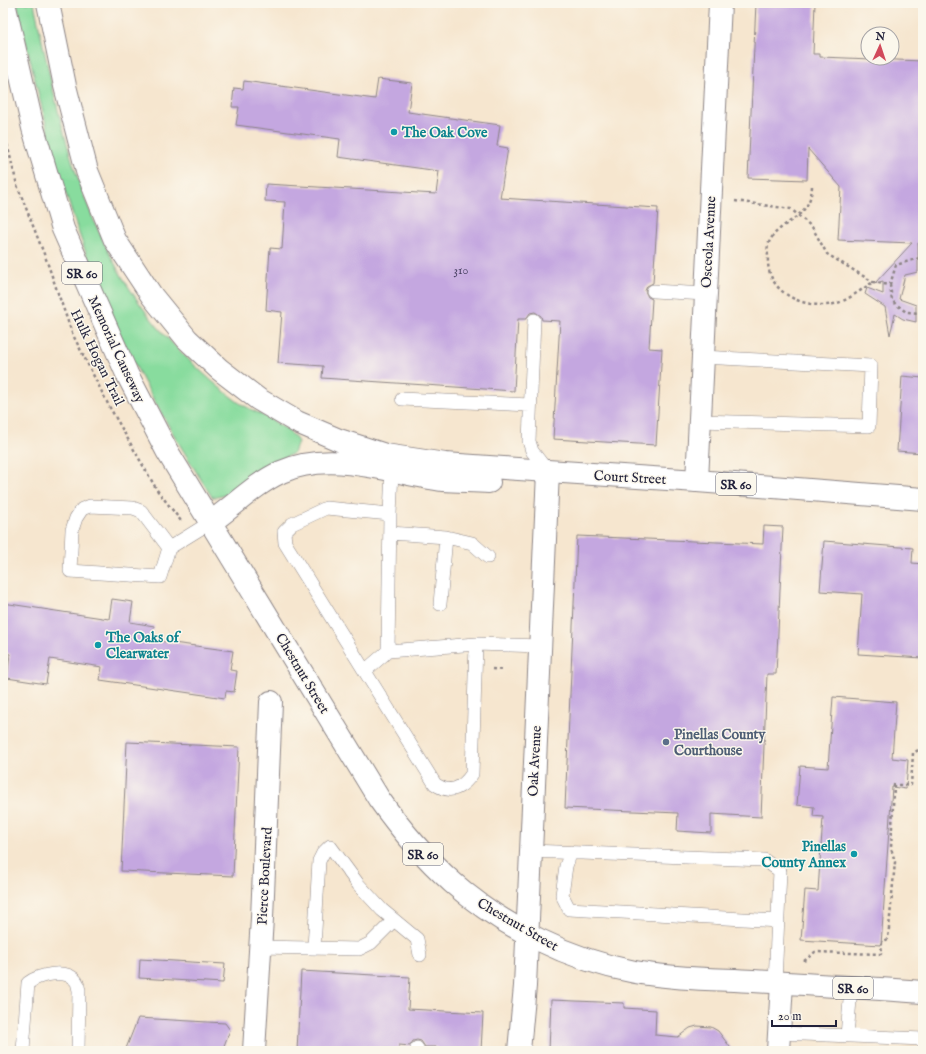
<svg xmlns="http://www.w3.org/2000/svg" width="926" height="1054" font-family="'IM FELL English',serif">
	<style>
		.green { fill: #88dc9e; stroke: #557f6c }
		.building { fill: #c4a7e0 }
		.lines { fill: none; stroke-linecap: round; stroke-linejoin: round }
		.service-casing { stroke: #8c8485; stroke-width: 14 }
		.minor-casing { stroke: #8c8485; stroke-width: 24 }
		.primary-casing { stroke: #8c8485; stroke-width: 24 }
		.path { stroke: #8c8485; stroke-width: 2.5; stroke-dasharray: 3 3; stroke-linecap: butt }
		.service { stroke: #fff; stroke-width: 13 }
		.minor { stroke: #fff; stroke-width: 22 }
		.primary { stroke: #fff; stroke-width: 22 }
		.culture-dot { fill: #0f9aa8; stroke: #fbf7ec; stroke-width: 1.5 }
		.service-dot { fill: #5c6f8a; stroke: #fbf7ec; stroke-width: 1.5 }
		.labels { text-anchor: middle; stroke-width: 3; stroke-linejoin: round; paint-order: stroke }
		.number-label { font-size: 12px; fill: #4a4364 }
		.shield { fill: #fbf7ec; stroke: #636270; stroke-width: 1 }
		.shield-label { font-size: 13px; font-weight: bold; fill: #22223b }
		.culture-label { font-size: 14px; font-weight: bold; fill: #0d838f; stroke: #fbf7ec; text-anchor: start }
		.street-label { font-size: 14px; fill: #22223b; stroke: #fbf7ec }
		.service-label { font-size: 14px; font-weight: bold; fill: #4e5e75; stroke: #fbf7ec; text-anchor: start }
	</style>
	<rect width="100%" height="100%" fill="#fbf7ec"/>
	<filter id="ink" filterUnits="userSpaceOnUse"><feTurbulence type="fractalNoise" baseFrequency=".025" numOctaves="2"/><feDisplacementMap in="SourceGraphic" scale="8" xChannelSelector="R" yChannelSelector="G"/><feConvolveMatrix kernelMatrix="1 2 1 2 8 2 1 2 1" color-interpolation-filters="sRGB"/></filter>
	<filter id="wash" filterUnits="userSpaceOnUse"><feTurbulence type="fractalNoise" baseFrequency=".012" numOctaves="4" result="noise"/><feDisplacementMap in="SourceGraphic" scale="16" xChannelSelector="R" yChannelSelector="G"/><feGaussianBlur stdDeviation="0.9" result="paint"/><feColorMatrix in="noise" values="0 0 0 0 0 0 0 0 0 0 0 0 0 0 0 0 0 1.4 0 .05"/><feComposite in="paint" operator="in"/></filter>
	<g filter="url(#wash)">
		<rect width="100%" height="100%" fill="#f6e6cf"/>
		<!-- green -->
		<path class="green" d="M17,3h17c27,127 52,257 149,351 17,17 36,34 55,48 17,11 51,23 60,40l-4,11c-11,6 -23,10 -34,17 -17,11 -27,28 -48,27 -43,-68 -84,-138 -114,-213 -37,-91 -59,-185 -81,-281z"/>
		<g id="blocks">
			<!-- building -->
			<path class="building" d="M756,3h59l-2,51h7v3l103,4v182h-5v29l-13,3 -6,24 17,6v17l-13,-3 -8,-5 -5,21 -5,-28 -20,-13 2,-6 16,6v-13l-8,2 37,-40 -74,-3 3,-53 -33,-38 -1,31 -59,-2z
				M378,79l34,4 -4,29 92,13 -3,21 11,2 -8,50 158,10 -5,75 -6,3 -2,5 3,6 4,2 -3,49 13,1 -6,96 -103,-6 7,-118 -18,-1 -1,-4 -6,-4 -5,1 -4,6h-8l-4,72 -192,-13 1,-12 -45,-3 4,-51 -16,-2 4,-62 12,1 3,-47 -20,-1 1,-17 170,10 3,-23 -101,-14 2,-18 -104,-14 3,-18h-7l2,-19 9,1 1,-8 131,18z
				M902,376l21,2v75l-26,-2z
				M764,526l19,1 -7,147h-9l-6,143 -50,-3v19l-34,-2 1,-18 -113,-5 12,-272 186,8z
				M824,541l89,7 -1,15 11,1v94l-65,-4 4,-60 -42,-3z
				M112,599l21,3 -3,20 24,4 -3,14 82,11 -3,19 7,1 -3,21 -8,-1 -1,7 -125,-18 2,-13 -52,-8 -4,25 -39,-6 3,-24 -7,-2v-49l106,16z
				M833,697l63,5 -4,56 16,2 -2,29 -14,-2 -11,158 -80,-5 4,-50 13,1 5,-74 -10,-1 1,-9 -17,-2 3,-39 28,2z
				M127,742l112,5 -6,129 -112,-5z
				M140,959l85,5 -2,19 -84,-5z
				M301,971l109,6 -2,32 75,4 -2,38h-45v-4h-11l-4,-6 -4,-1 -4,1 -3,5 -11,-1v6h-102z
				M551,1000l73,3v5l32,2 -1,25 23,2 12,-9 7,-2 14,1 7,4 15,20h-184z
				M138,1018l87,5 5,7 -8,21h-97z"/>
		</g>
	</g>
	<g filter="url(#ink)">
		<use href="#blocks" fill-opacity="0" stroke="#8c8485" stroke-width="1"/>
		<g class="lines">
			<!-- service casing -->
			<g class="service-casing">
				<path id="service" d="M653,291l52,3
					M534,320l-5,121 3,10 16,21
					M402,399l128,6
					M699,421l170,5 2,-60 -169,-9
					M392,471l-2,43 -64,-6 -34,16 -8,8 1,11 150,241c16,11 27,4 37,-10l4,-130 64,2
					M390,533l56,4 26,6 16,14
					M169,548l-28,-37 -8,-3 -43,-2 -8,3 -6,9 -4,12 -2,41 90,6 9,-29 42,-26
					M440,604l6,-67
					M388,651l2,-137
					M366,670l22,-19 88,-7
					M530,851l234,9 16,11 -5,112
					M571,852l-5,14 -4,29 7,14 209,12
					M260,947l99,2 12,-6 23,-23
					M314,948l5,-87 4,-8 7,-7 28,38 24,26 35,29 3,16
					M779,1033l144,6
					M847,1036l4,-48
					M23,1051l5,-68c10,-8 39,-15 48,-2 2,2 2,7 3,9l-1,61
					M417,1051v-3"/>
			</g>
			<!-- minor casing -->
			<g class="minor-casing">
				<path id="minor" d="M697,481l23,-478
					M254,1051l8,-133 9,-216
					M519,1051l6,-65 23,-514
					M778,1051l4,-68"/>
			</g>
			<!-- primary casing -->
			<g class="primary-casing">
				<path id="primary" d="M4,3l29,125 30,101 64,145 40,77 212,348c22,31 46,59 74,84 50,44 117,77 182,89 39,7 79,7 118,9 57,3 113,7 170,11
					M48,3l17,83 22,85 28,69 37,56 35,43 32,30 39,30 39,23 42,18 46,15 60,9 252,17 226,18
					M211,522c23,-16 44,-38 70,-50 51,-23 110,1 162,8 15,1 31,1 46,2"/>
			</g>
			<!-- path -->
			<path class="path" d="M3,127l14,58 29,74 26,74 37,73 48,84 24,31
				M812,186c-1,36 -35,33 -44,59 -1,4 0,9 0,12 -2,33 29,49 58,48 17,0 33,-14 47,-23
				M735,201l56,8 21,18 15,27 46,28 17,3 2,16 14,11 17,1
				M890,285l6,-20 27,-8
				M492,669l11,1
				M804,961l11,-9 66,2 1,-12 6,-3 7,-77 -4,-14 3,-63h17l2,-32 9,-5 1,-13"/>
			<!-- service -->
			<use href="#service" class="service"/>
			<!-- minor -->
			<use href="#minor" class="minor"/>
			<!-- primary -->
			<use href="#primary" class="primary"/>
		</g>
	</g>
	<!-- markers -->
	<g class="culture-dot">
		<circle cx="394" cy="132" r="4"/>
		<circle cx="98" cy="645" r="4"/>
		<circle cx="854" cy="854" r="4"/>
	</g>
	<circle class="service-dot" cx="666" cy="742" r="4"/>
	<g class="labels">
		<!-- number labels -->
		<g class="number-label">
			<text x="461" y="274">310</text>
		</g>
		<!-- shield labels -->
		<g class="shield">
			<rect x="62" y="262" width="40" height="22" rx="3"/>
			<rect x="716" y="473" width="40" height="22" rx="3"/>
			<rect x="403" y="843" width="40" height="22" rx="3"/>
			<rect x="833" y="977" width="40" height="22" rx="3"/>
		</g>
		<g class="shield-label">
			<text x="82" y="278">SR 60</text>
			<text x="736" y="489">SR 60</text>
			<text x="423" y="859">SR 60</text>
			<text x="853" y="993">SR 60</text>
		</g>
		<!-- culture labels -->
		<g class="culture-label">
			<text x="402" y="137">The Oak Cove</text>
			<text x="106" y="642">The Oaks of<tspan x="106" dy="16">Clearwater</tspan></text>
			<text x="846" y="851" text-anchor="end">Pinellas<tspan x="846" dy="16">County Annex</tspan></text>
		</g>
		<!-- street labels -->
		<g class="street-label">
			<text transform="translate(708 242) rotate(-87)" y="5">Osceola Avenue</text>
			<text transform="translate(117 349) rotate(65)" y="5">Memorial Causeway</text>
			<text transform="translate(98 357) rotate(64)" y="5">Hulk Hogan Trail</text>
			<text transform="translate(630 477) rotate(3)" y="5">Court Street</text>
			<text transform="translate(303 673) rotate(59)" y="5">Chestnut Street</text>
			<text transform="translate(534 761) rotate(-87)" y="5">Oak Avenue</text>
			<text transform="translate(264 876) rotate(-87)" y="5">Pierce Boulevard</text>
			<text transform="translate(518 924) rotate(30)" y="5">Chestnut Street</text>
		</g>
		<!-- service labels -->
		<g class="service-label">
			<text x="674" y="739">Pinellas County<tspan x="674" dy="16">Courthouse</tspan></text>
		</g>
	</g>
	<!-- margin -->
	<rect width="926" height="1054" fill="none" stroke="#fbf7ec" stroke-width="16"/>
	<!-- north arrow -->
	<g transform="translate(880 46) rotate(3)"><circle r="19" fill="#fbf7ec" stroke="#a4a2a5"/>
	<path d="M0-3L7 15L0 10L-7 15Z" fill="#d1495b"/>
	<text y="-6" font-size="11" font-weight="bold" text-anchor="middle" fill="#22223b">N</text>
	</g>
	<!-- scale -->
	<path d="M772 1020v6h64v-6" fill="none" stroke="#22223b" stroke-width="2"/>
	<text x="778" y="1020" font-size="12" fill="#22223b" stroke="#fbf7ec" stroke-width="3" paint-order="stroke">20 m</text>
</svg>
